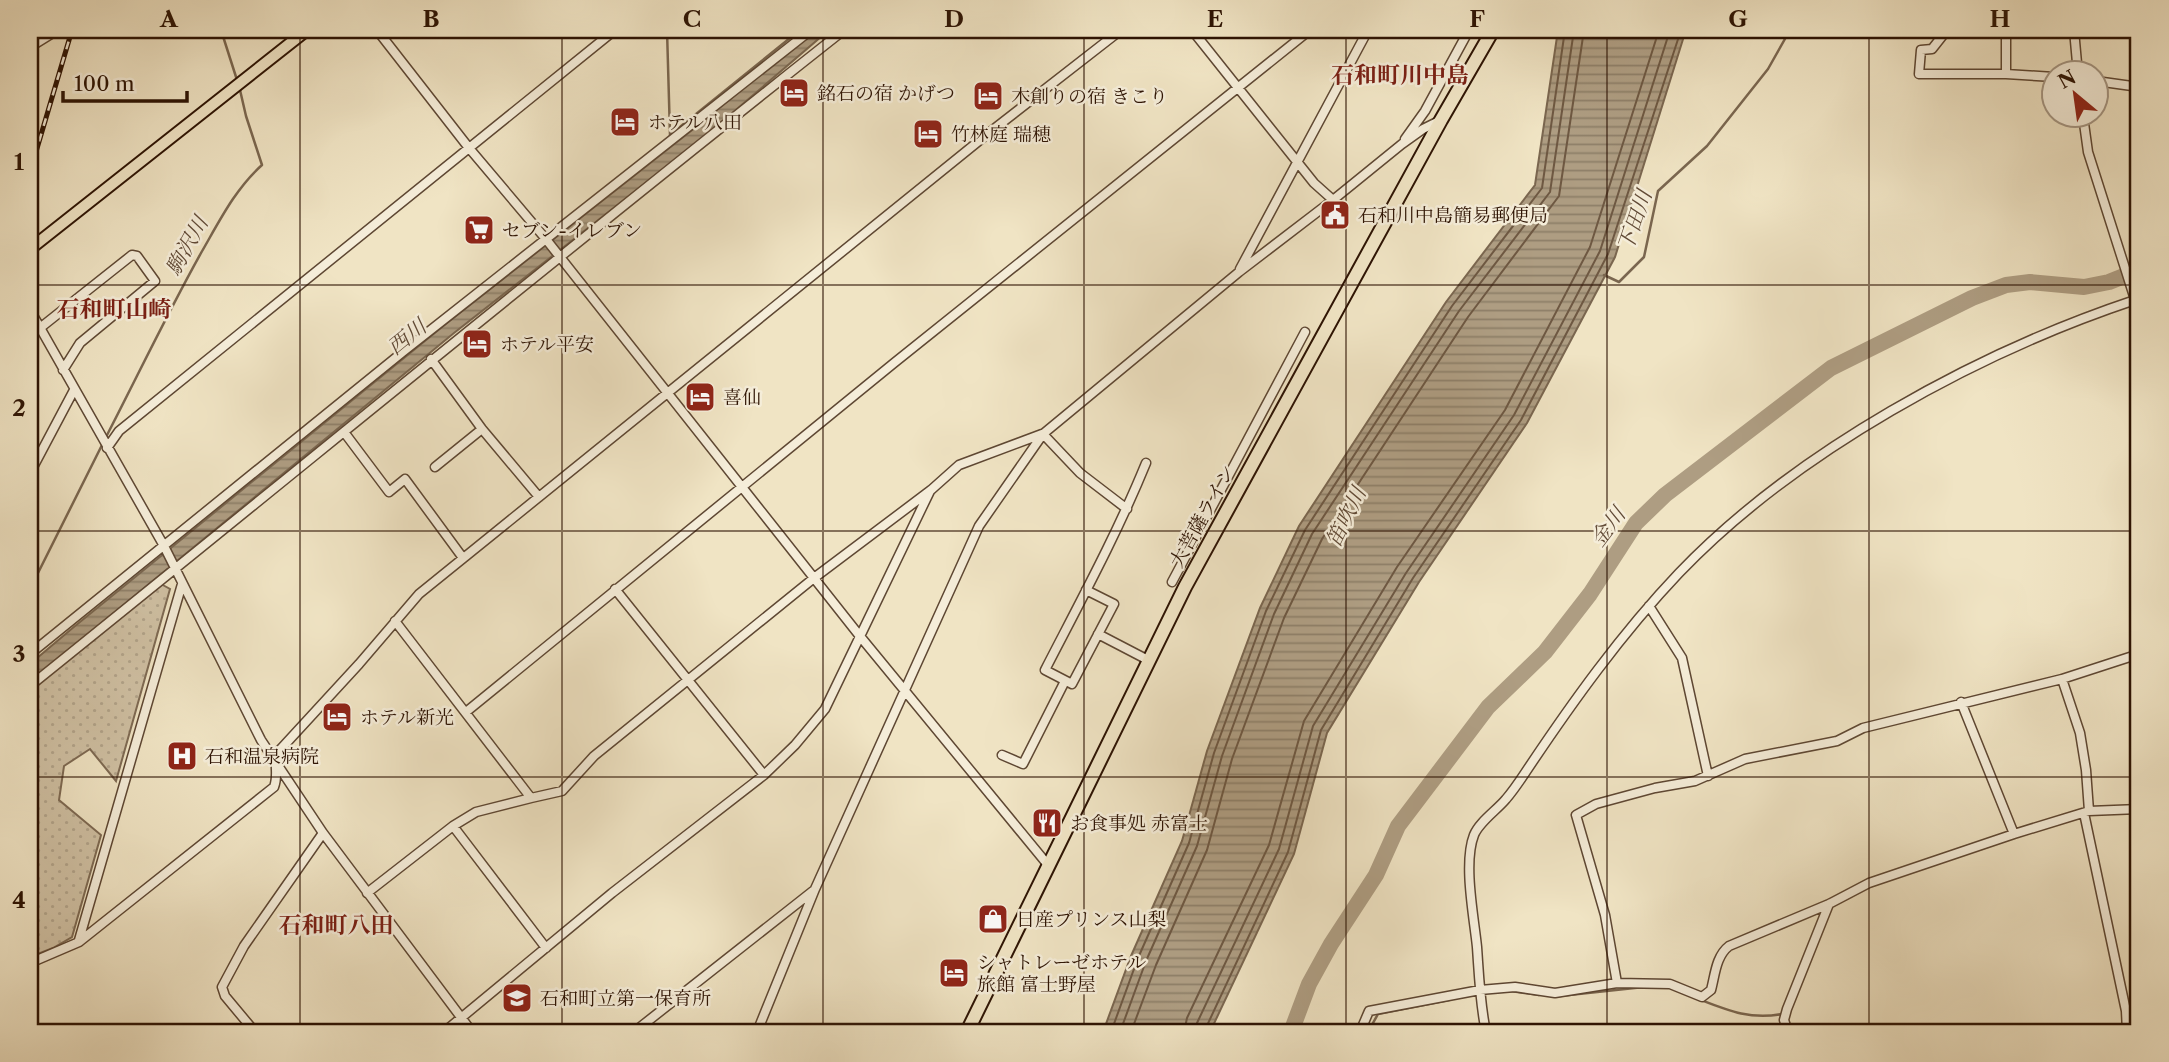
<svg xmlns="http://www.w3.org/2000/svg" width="2169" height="1062" font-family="'Libre Caslon Text','Noto Serif JP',serif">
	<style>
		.park { fill: url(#park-dots); stroke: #7e6a53; stroke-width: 2 }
		.water { fill: url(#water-rules); stroke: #7a664f; stroke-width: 2 }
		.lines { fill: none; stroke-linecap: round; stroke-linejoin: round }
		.shore { stroke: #6e5842; stroke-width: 2 }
		.stream { stroke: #7a664f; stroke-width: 2.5 }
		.river { stroke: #ae9d82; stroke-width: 16 }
		.minor-casing { stroke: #5e4733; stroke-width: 11 }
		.major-casing { stroke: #2d1303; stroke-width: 14 }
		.highway-casing { stroke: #2d1303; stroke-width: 16 }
		.minor { stroke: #f5edd9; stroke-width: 8 }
		.major { stroke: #f0e4c4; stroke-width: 10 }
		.highway { stroke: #f0e4c4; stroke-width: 12 }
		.rail-casing { stroke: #2d1303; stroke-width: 5 }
		.rail { stroke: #f5edd9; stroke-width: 2.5; stroke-dasharray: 8; stroke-linecap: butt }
		.grid { fill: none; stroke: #2d1303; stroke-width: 2; stroke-opacity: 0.55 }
		.labels { text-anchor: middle; stroke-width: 5; stroke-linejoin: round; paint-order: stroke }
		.poi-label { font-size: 19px; fill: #2d1303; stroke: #f5edd9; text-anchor: start }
		.street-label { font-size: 19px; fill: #2d1303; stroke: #f5edd9 }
		.water-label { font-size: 21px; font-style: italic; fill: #614a36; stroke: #f5edd9 }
		.quarter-label { font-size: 23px; font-weight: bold; fill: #7a1f14; stroke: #f5edd9 }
		.neatline { fill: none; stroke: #2d1303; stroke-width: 2.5 }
		.grid-label { font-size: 23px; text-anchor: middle; font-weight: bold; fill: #2d1303 }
	</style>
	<defs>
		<pattern id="park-dots" width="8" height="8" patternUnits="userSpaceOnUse" patternTransform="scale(1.75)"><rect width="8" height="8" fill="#cfc0a3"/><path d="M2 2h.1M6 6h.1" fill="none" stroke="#b2a48b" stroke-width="1.8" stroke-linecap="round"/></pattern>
		<pattern id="water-rules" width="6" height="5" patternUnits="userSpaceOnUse" patternTransform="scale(1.75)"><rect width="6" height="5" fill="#ae9d82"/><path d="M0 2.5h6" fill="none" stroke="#8e7f68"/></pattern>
	</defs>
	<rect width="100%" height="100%" fill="#f0e4c4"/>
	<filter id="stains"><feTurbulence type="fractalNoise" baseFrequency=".00286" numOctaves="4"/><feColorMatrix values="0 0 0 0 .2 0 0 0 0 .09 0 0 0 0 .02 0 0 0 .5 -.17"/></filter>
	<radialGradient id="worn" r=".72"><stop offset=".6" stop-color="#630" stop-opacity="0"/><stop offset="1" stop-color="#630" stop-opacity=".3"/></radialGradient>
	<!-- park -->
	<path class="park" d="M161,584l9,5 -54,192 -26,-32 -26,17 -5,34 42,35 -29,102 -19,11 -23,9v-267z"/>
	<!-- water -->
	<path class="water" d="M814,30h15l-126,108 -249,195 -424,349v-18l45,-38 372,-303 249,-196z
		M1558,30h134l-8,6 -69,221 -88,166 -108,159 -92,151 -33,121 -84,178h-107l28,-76 51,-115 25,-90 53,-143 39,-82 147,-224 89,-117z"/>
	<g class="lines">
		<!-- shore -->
		<path class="shore" d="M1111,1032l27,-74 51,-115 25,-90 52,-142 39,-81 147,-224 90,-118 23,-158
			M1120,1032l26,-71 51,-115 25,-90 52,-142 38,-80 147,-223 91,-119 24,-162
			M1131,1032l25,-67 51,-115 25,-91 52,-141 38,-79 146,-222 91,-121 25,-166
			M1184,1032l3,-14 82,-173 35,-124 93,-154 108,-157 85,-163 69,-217
			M1195,1032l2,-9 82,-174 34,-123 93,-153 108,-158 86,-164 70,-221
			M1204,1032l84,-180 33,-122 92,-152 108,-158 87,-166 73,-224"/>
		<!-- stream -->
		<path class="stream" d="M221,30l16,50
			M667,30l3,105
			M670,135l130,-105
			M1604,275l15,7 25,-25 14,-66 49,-45 61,-77 22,-39
			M105,439c32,-62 62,-125 96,-186 18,-31 34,-64 61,-88l-16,-49 -6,-26
			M30,589l72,-144
			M1511,991l28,4
			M1560,996l84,-9
			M1701,1000c28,11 50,20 81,14
			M1368,1032l10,-18 71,-14"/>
		<!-- river -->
		<path class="river" d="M1291,1032l18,-48 22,-40 45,-69 22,-49 90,-119 57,-55 45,-58 46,-71 29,-28 166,-127 141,-70 34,-13 24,-3 54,5 25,-5 30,-12"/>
		<!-- minor casing -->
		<g class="minor-casing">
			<path id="minor" d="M377,30l92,118 76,90 314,397 189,230
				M1192,30l122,153 19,17
				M1947,30l-15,19 -11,1 -2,24h87
				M2006,30v44l48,3
				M2074,30l4,44
				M30,47l21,-13 1,-4
				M2096,81l43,6
				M2083,116l5,36 51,160
				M1405,139l20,-28 44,-81
				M1240,269l128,-239
				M30,310l134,236 97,194 62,93 149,199
				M40,328l92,-73 5,1 18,25 -75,62 -17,27
				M431,359l51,70 57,68
				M344,432l45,60 16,-13 58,79
				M1043,434l37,39 47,36
				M107,448l12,-17 496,-401
				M435,467l47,-38
				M30,473l44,-83
				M1172,582l133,-250
				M615,589l149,186
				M1086,590l28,14 -42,80 -27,-14c35,-68 72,-136 101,-207
				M1649,606l33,52 26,118
				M395,621l136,177 31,-7 32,-35 220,-178 117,-88 28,-25 83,-31
				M1098,634l50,26
				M30,654l374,-303 407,-321
				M2062,679l18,54 6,37 3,41
				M30,686c272,-219 540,-440 814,-656
				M1961,702l53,132
				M466,712l428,-349 416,-333
				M1002,755l21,9 42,-83
				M2084,813l42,198 1,21
				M453,826l93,122
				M367,893l86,-67 23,-14 55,-14
				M79,940l103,-356
				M30,963l49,-21 195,-155c5,-13 -1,-22 4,-35l81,-88 60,-70 571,-462 131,-102
				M1617,983l-12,-68 -29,-100 20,-11 59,-16 40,-7 50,-22 92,-18 26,-13 199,-49 77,-25
				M159,1032h2
				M255,1032l-30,-36 -3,-9 22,-41 79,-113
				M444,1032l168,-139 152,-118 31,-30 30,-36 105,-218
				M634,1032l179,-141
				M757,1032l58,-143 164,-363 64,-92 196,-162 94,-72 69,-56 21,-15 18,-9
				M1360,1032l9,-21 111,-21 35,-3 40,6 62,-10 53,1 32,13 9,-7c4,-15 5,-34 18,-44l100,-42 40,-21 145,-49 75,-23 50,-2
				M1486,1032c-6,-28 -7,-57 -9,-85 -3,-30 -14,-84 -3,-112 5,-13 23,-25 32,-36 7,-8 13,-17 19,-26 46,-69 96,-139 154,-200 116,-121 297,-220 456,-273
				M1788,1032l-4,-12 3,-11 42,-105"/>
		</g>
		<!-- major casing -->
		<g class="major-casing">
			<path id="major" d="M30,249l277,-219"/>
		</g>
		<!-- highway casing -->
		<g class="highway-casing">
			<path id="highway" d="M967,1032l218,-445 256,-467 52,-90"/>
		</g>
		<!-- minor -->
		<use href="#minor" class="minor"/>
		<!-- major -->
		<use href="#major" class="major"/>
		<!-- highway -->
		<use href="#highway" class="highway"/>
		<!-- rail casing -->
		<g class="rail-casing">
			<path id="rail" d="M30,172l42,-142"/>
		</g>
		<!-- rail -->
		<use href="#rail" class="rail"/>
	</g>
	<!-- grid -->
	<path class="grid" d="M300,30v1002M562,30v1002M823,30v1002M1084,30v1002M1346,30v1002M1607,30v1002M1869,30v1002M30,285h2109M30,531h2109M30,777h2109"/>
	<!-- icons -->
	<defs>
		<g id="hotel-square" transform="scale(1.575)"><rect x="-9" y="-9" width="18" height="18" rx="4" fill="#8f2418" stroke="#f5edd9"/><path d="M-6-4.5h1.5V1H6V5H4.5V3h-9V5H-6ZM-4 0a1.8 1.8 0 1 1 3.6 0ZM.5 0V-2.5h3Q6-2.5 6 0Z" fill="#fff"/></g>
		<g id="civic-square" transform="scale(1.575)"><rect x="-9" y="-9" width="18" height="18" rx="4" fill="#8f2418" stroke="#f5edd9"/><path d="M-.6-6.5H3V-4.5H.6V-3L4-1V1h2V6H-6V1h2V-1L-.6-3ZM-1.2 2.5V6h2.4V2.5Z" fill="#fff"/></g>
		<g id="supermarket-square" transform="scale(1.575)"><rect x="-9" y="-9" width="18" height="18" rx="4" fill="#8f2418" stroke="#f5edd9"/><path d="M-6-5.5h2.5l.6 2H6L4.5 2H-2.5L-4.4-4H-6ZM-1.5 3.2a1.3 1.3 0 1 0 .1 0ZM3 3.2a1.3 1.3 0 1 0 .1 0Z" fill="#fff"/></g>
		<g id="hospital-square" transform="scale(1.575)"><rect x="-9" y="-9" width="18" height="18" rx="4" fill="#8f2418" stroke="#f5edd9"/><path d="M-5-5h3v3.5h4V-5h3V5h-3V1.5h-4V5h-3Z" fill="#fff"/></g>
		<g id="restaurant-square" transform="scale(1.575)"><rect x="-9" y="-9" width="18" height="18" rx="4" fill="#8f2418" stroke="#f5edd9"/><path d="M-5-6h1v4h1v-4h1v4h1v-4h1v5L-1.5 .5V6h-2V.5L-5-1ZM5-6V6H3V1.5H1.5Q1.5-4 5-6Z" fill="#fff"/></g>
		<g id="shop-square" transform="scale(1.575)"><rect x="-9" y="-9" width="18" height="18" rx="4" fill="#8f2418" stroke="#f5edd9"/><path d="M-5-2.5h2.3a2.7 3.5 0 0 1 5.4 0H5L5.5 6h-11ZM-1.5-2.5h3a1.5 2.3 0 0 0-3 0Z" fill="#fff"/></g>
		<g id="school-square" transform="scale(1.575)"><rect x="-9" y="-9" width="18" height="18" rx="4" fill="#8f2418" stroke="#f5edd9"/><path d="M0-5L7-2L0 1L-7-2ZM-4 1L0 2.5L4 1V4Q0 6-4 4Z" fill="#fff"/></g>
	</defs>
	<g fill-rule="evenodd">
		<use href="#hotel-square" x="794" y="93"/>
		<use href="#hotel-square" x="988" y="96"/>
		<use href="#hotel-square" x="625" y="122"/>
		<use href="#hotel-square" x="928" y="134"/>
		<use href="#civic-square" x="1335" y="215"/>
		<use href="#supermarket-square" x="479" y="230"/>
		<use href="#hotel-square" x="477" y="344"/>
		<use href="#hotel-square" x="700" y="397"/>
		<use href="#hotel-square" x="337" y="717"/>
		<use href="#hospital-square" x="182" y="756"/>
		<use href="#restaurant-square" x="1047" y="823"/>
		<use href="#shop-square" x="993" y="919"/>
		<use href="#hotel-square" x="954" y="973"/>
		<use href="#school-square" x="517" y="998"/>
	</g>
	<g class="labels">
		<!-- poi labels -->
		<g class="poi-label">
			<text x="817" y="100">銘石の宿 かげつ</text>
			<text x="1011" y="103">木創りの宿 きこり</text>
			<text x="648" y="129">ホテル八田</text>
			<text x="951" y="141">竹林庭 瑞穂</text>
			<text x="1358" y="222">石和川中島簡易郵便局</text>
			<text x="502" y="237">セブン-イレブン</text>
			<text x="500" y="351">ホテル平安</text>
			<text x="723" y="404">喜仙</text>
			<text x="360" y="724">ホテル新光</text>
			<text x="205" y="763">石和温泉病院</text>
			<text x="1070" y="830">お食事処 赤富士</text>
			<text x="1016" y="926">日産プリンス山梨</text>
			<text x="977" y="969">シャトレーゼホテル<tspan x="977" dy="22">旅館 富士野屋</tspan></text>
			<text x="540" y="1005">石和町立第一保育所</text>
		</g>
		<!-- street labels -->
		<g class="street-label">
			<text transform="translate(1202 516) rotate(-61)" y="7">大菩薩ライン</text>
		</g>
		<!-- water labels -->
		<g class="water-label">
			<text transform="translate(1635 221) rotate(-71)" y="7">下田川</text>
			<text transform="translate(187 246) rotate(-61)" y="7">駒沢川</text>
			<text transform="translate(407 337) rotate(-39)" y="7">西川</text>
			<text transform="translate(1346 517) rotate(-64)" y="7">笛吹川</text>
			<text transform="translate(1608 527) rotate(-53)" y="7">金川</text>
		</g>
		<!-- quarter labels -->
		<g class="quarter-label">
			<text x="1400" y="83">石和町川中島</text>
			<text x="114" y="317">石和町山崎</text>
			<text x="336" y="933">石和町八田</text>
		</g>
	</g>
	<!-- margin -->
	<rect width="2169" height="1062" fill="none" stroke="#f0e4c4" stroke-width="77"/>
	<!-- north arrow -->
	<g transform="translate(2075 94) rotate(331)"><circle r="33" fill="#f5edd9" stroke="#a59683" stroke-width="2"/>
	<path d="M0-5L12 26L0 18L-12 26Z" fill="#8f2418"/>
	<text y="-10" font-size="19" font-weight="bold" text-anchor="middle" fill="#2d1303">N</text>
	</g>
	<!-- scale -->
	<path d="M63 91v10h124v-10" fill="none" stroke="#2d1303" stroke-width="3.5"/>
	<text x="74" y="91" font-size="21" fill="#2d1303" stroke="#f5edd9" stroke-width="5" paint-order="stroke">100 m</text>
	<rect x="38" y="38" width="2092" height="986" class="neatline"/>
	<g class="grid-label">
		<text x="169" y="27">A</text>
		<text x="431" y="27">B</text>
		<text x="692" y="27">C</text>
		<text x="954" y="27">D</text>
		<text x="1215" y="27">E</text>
		<text x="1477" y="27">F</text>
		<text x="1738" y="27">G</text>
		<text x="2000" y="27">H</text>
		<text x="19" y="170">1</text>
		<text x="19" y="416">2</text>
		<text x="19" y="662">3</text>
		<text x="19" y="908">4</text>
	</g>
	<rect width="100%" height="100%" filter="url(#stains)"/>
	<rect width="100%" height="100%" fill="url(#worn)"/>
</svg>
